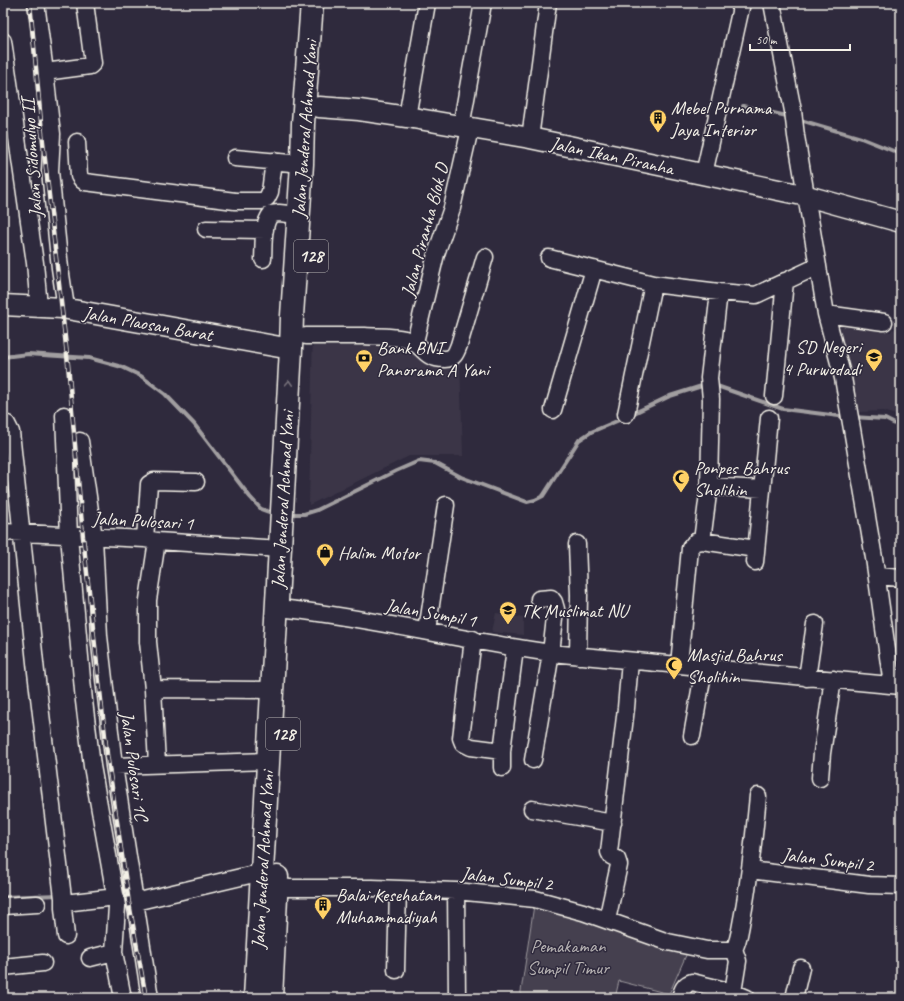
<svg xmlns="http://www.w3.org/2000/svg" width="904" height="1001" font-family="Caveat,sans-serif">
	<style>
		.built { fill: #3b3647 }
		.green { fill: #454050; stroke: #9c989c }
		.lines { fill: none; stroke-linecap: round; stroke-linejoin: round }
		.stream { stroke: #a19ea0; stroke-width: 4 }
		.minor-casing { stroke: #f4f1e8; stroke-width: 19 }
		.tertiary-casing { stroke: #f4f1e8; stroke-width: 23 }
		.primary-casing { stroke: #f4f1e8; stroke-width: 25 }
		.minor { stroke: #2f2a3d; stroke-width: 16 }
		.tertiary { stroke: #2f2a3d; stroke-width: 20 }
		.primary { stroke: #2f2a3d; stroke-width: 22 }
		.rail-casing { stroke: #f4f1e8; stroke-width: 4.5 }
		.rail { stroke: #2f2a3d; stroke-width: 3; stroke-dasharray: 9; stroke-linecap: butt }
		.oneway { stroke: #747079 }
		.labels { text-anchor: middle; stroke-width: 3; stroke-linejoin: round; paint-order: stroke }
		.shield { fill: #2f2a3d; stroke: #b9b5b5; stroke-width: 1 }
		.shield-label { font-size: 18px; font-weight: bold; fill: #f4f1e8 }
		.poi-label { font-size: 19px; fill: #f4f1e8; stroke: #2f2a3d; text-anchor: start }
		.street-label { font-size: 19px; fill: #f4f1e8; stroke: #2f2a3d }
		.park-label { font-size: 19px; fill: #b7b3b3; stroke: #2f2a3d }
	</style>
	<rect width="100%" height="100%" fill="#2f2a3d"/>
	<filter id="ink" filterUnits="userSpaceOnUse"><feTurbulence type="fractalNoise" baseFrequency=".025" numOctaves="2"/><feDisplacementMap in="SourceGraphic" scale="8" xChannelSelector="R" yChannelSelector="G"/><feConvolveMatrix kernelMatrix="1 2 1 2 8 2 1 2 1" color-interpolation-filters="sRGB"/></filter>
	<g filter="url(#ink)">
		<!-- built -->
		<path class="built" d="M840,326l51,6 1,-3 9,2v86l-17,-6 -30,1z
			M313,333l90,11 18,14 39,5 3,93h-54l-100,49z
			M496,613l27,5v17l-31,-3z"/>
		<!-- green -->
		<path class="green" d="M534,905l48,12 105,36 -18,41 -50,-13 -4,17h-95z"/>
		<g class="lines">
			<!-- stream -->
			<path class="stream" d="M743,106l48,11
				M797,119l64,19 40,16
				M3,357l25,-3 61,4 33,9 19,9 24,18 29,30 56,73 11,12 14,5
				M714,385l69,24 64,8
				M630,415l40,-19 35,-11
				M853,417l32,2 16,8
				M288,514h16l13,-4 79,-39 23,-10 16,2 26,14 66,25 8,-2 8,-4 36,-56 12,-8 33,-14
				M3,897l56,-2
				M285,998h2"/>
			<!-- minor casing -->
			<g class="minor-casing">
				<path id="minor" d="M36,3l9,69 7,62 -2,37 10,97 5,33 2,8
					M772,3l21,108 3,25 30,178 17,64 9,51 22,129 18,127
					M3,41l32,222 4,44
					M45,72l45,-6 3,-3 -8,-60
					M407,117l20,-114
					M461,127l22,-124
					M530,138l18,-135
					M77,142l2,34 3,4 3,2 150,19h27l5,-3 3,-6 4,-31
					M235,158l67,6
					M704,174l38,-171
					M206,229l59,1
					M549,258l104,26 66,8 37,3 62,-29
					M263,259c1,-14 -1,-34 8,-45l8,-1 20,2
					M826,314l58,8
					M306,336c20,0 39,0 59,0 13,1 27,0 40,3 19,4 16,20 40,20 9,0 11,-6 14,-14l26,-88
					M415,342l21,-88 16,-46 18,-79
					M774,396l11,-115
					M553,410l41,-141
					M626,414l27,-130
					M64,415l5,121 15,165 8,65 25,140 -3,46 9,46
					M3,425l4,-1 4,8 25,240 27,226v10l3,28
					M80,441l14,97 5,98 15,130 36,232
					M709,486l53,3
					M3,532l142,7 12,2 123,8
					M145,539l4,-55 5,-3 42,1
					M702,541l7,-55 2,-87 -2,-21 10,-86
					M577,544l2,51 -1,61
					M755,562l14,-144
					M877,576l24,2
					M288,609c89,10 175,32 263,44l350,33
					M427,631l19,-126
					M473,639l-12,99 2,5 8,4 31,4
					M679,665l11,-117 5,-6 7,-1 54,8
					M807,678l8,-54
					M153,689l118,1
					M692,736l12,-68
					M533,760l18,-107 5,-44 -2,-7 -3,-4 -12,1
					M157,764l-4,-75 -5,-47v-42l9,-59
					M114,766l154,-5
					M502,768v-17l13,-103
					M820,778l2,-25 11,-74
					M532,809l81,14
					M750,870l119,15 32,1
					M276,886l13,2h83l84,3 79,8 48,13 85,30 39,8h24l3,-1c5,-8 6,-20 8,-30 8,-40 12,-82 16,-123
					M456,891l1,107
					M135,902l127,-30
					M64,903l52,-6
					M3,906l34,-2
					M607,920l12,-55 -2,-6 -6,-3 -2,-4 17,-144 4,-47
					M90,958l24,-6
					M3,967l40,-4
					M396,970l2,-81
					M733,992l5,-31 -4,-12
					M680,998c2,-8 4,-14 12,-16l41,10 14,6
					M794,998l7,-30"/>
			</g>
			<!-- tertiary casing -->
			<g class="tertiary-casing">
				<path id="tertiary" d="M319,107l40,3 48,7 123,21 277,58 94,26
					M3,305l59,3 229,41"/>
			</g>
			<!-- primary casing -->
			<g class="primary-casing">
				<path id="primary" d="M255,998l36,-649 1,-33 10,-152 1,-41 9,-120
					M271,998l6,-121"/>
			</g>
			<!-- minor -->
			<use href="#minor" class="minor"/>
			<!-- tertiary -->
			<use href="#tertiary" class="tertiary"/>
			<!-- primary -->
			<use href="#primary" class="primary"/>
			<!-- rail casing -->
			<g class="rail-casing">
				<path id="rail" d="M30,3l12,130 26,231 15,173 24,217 22,149 17,95"/>
			</g>
			<!-- rail -->
			<use href="#rail" class="rail"/>
		</g>
		<!-- one-way arrows -->
		<defs><path id="oneway-chevron" d="M-2-3.5L2.5 0L-2 3.5" fill="none" stroke-width="1.6" stroke-linecap="round" stroke-linejoin="round"/></defs>
		<use class="oneway" href="#oneway-chevron" transform="translate(289 383) rotate(-87)"/>
	</g>
	<!-- icons -->
	<defs>
		<g id="building-pin" transform="scale(0.9)"><path d="M0 17L-7.5 6A9.5 9.5 0 1 1 7.5 6Z" fill="#ffd166" stroke="#2f2a3d"/><path d="M-4-6H4V6H1V3H-1V6H-4ZM-2.5-4.3h1.7v1.8h-1.7ZM.8-4.3h1.7v1.8H.8ZM-2.5-1h1.7V.8h-1.7ZM.8-1h1.7V.8H.8Z" fill="#111"/></g>
		<g id="school-pin" transform="scale(0.9)"><path d="M0 17L-7.5 6A9.5 9.5 0 1 1 7.5 6Z" fill="#ffd166" stroke="#2f2a3d"/><path d="M0-5L7-2L0 1L-7-2ZM-4 1L0 2.5L4 1V4Q0 6-4 4Z" fill="#111"/></g>
		<g id="bank-pin" transform="scale(0.9)"><path d="M0 17L-7.5 6A9.5 9.5 0 1 1 7.5 6Z" fill="#ffd166" stroke="#2f2a3d"/><path d="M-6-4H6V4H-6ZM0-2.3a2.3 2.3 0 1 0 0 4.6a2.3 2.3 0 1 0 0-4.6Z" fill="#111"/></g>
		<g id="mosque-pin" transform="scale(0.9)"><path d="M0 17L-7.5 6A9.5 9.5 0 1 1 7.5 6Z" fill="#ffd166" stroke="#2f2a3d"/><path d="M3.5-4.9A6 6 0 1 0 3.5 4.9A5 5 0 1 1 3.5-4.9Z" fill="#111"/></g>
		<g id="shop-pin" transform="scale(0.9)"><path d="M0 17L-7.5 6A9.5 9.5 0 1 1 7.5 6Z" fill="#ffd166" stroke="#2f2a3d"/><path d="M-5-2.5h2.3a2.7 3.5 0 0 1 5.4 0H5L5.5 6h-11ZM-1.5-2.5h3a1.5 2.3 0 0 0-3 0Z" fill="#111"/></g>
	</defs>
	<g fill-rule="evenodd">
		<use href="#building-pin" x="658" y="118"/>
		<use href="#school-pin" x="874" y="357"/>
		<use href="#bank-pin" x="364" y="358"/>
		<use href="#mosque-pin" x="681" y="478"/>
		<use href="#shop-pin" x="325" y="552"/>
		<use href="#school-pin" x="508" y="610"/>
		<use href="#mosque-pin" x="674" y="665"/>
		<use href="#building-pin" x="323" y="905"/>
	</g>
	<g class="labels">
		<!-- shield labels -->
		<g class="shield">
			<rect x="294" y="240" width="34" height="32" rx="3"/>
			<rect x="266" y="718" width="34" height="32" rx="3"/>
		</g>
		<g class="shield-label">
			<text x="311" y="262">128</text>
			<text x="283" y="740">128</text>
		</g>
		<!-- poi labels -->
		<g class="poi-label">
			<text x="671" y="114">Mebel Purnama<tspan x="671" dy="22">Jaya Interior</tspan></text>
			<text x="861" y="353" text-anchor="end">SD Negeri<tspan x="861" dy="22">4 Purwodadi</tspan></text>
			<text x="377" y="354">Bank BNI<tspan x="377" dy="22">Panorama A Yani</tspan></text>
			<text x="694" y="474">Ponpes Bahrus<tspan x="694" dy="22">Sholihin</tspan></text>
			<text x="338" y="559">Halim Motor</text>
			<text x="521" y="617">TK Muslimat NU</text>
			<text x="687" y="661">Masjid Bahrus<tspan x="687" dy="22">Sholihin</tspan></text>
			<text x="336" y="901">Balai Kesehatan<tspan x="336" dy="22">Muhammadiyah</tspan></text>
		</g>
		<!-- street labels -->
		<g class="street-label">
			<text transform="translate(304 129) rotate(-86)" y="7">Jalan Jenderal Achmad Yani</text>
			<text transform="translate(612 155) rotate(12)" y="7">Jalan Ikan Piranha</text>
			<text transform="translate(31 158) rotate(-94)" y="7">Jalan Sidomulyo II</text>
			<text transform="translate(424 230) rotate(-75)" y="7">Jalan Piranha Blok D</text>
			<text transform="translate(148 323) rotate(10)" y="7">Jalan Plaosan Barat</text>
			<text transform="translate(282 500) rotate(-87)" y="7">Jalan Jenderal Achmad Yani</text>
			<text transform="translate(143 520) rotate(3)" y="7">Jalan Pulosari 1</text>
			<text transform="translate(431 612) rotate(10)" y="7">Jalan Sumpil 1</text>
			<text transform="translate(135 766) rotate(82)" y="7">Jalan Pulosari 1C</text>
			<text transform="translate(828 859) rotate(7)" y="7">Jalan Sumpil 2</text>
			<text transform="translate(262 860) rotate(-87)" y="7">Jalan Jenderal Achmad Yani</text>
			<text transform="translate(507 878) rotate(7)" y="7">Jalan Sumpil 2</text>
		</g>
		<!-- park labels -->
		<g class="park-label">
			<text x="568" y="952">Pemakaman<tspan x="568" dy="22">Sumpil Timur</tspan></text>
		</g>
	</g>
	<!-- margin -->
	<rect width="904" height="1001" fill="none" stroke="#2f2a3d" stroke-width="16"/>
	<rect x="8" y="8" width="888" height="985" fill="none" stroke="#f4f1e8" stroke-width="1.5" filter="url(#ink)"/>
	<!-- scale -->
	<path d="M750 44v6h100v-6" fill="none" stroke="#f4f1e8" stroke-width="2"/>
	<text x="756" y="44" font-size="12" fill="#f4f1e8" stroke="#2f2a3d" stroke-width="3" paint-order="stroke">50 m</text>
</svg>
